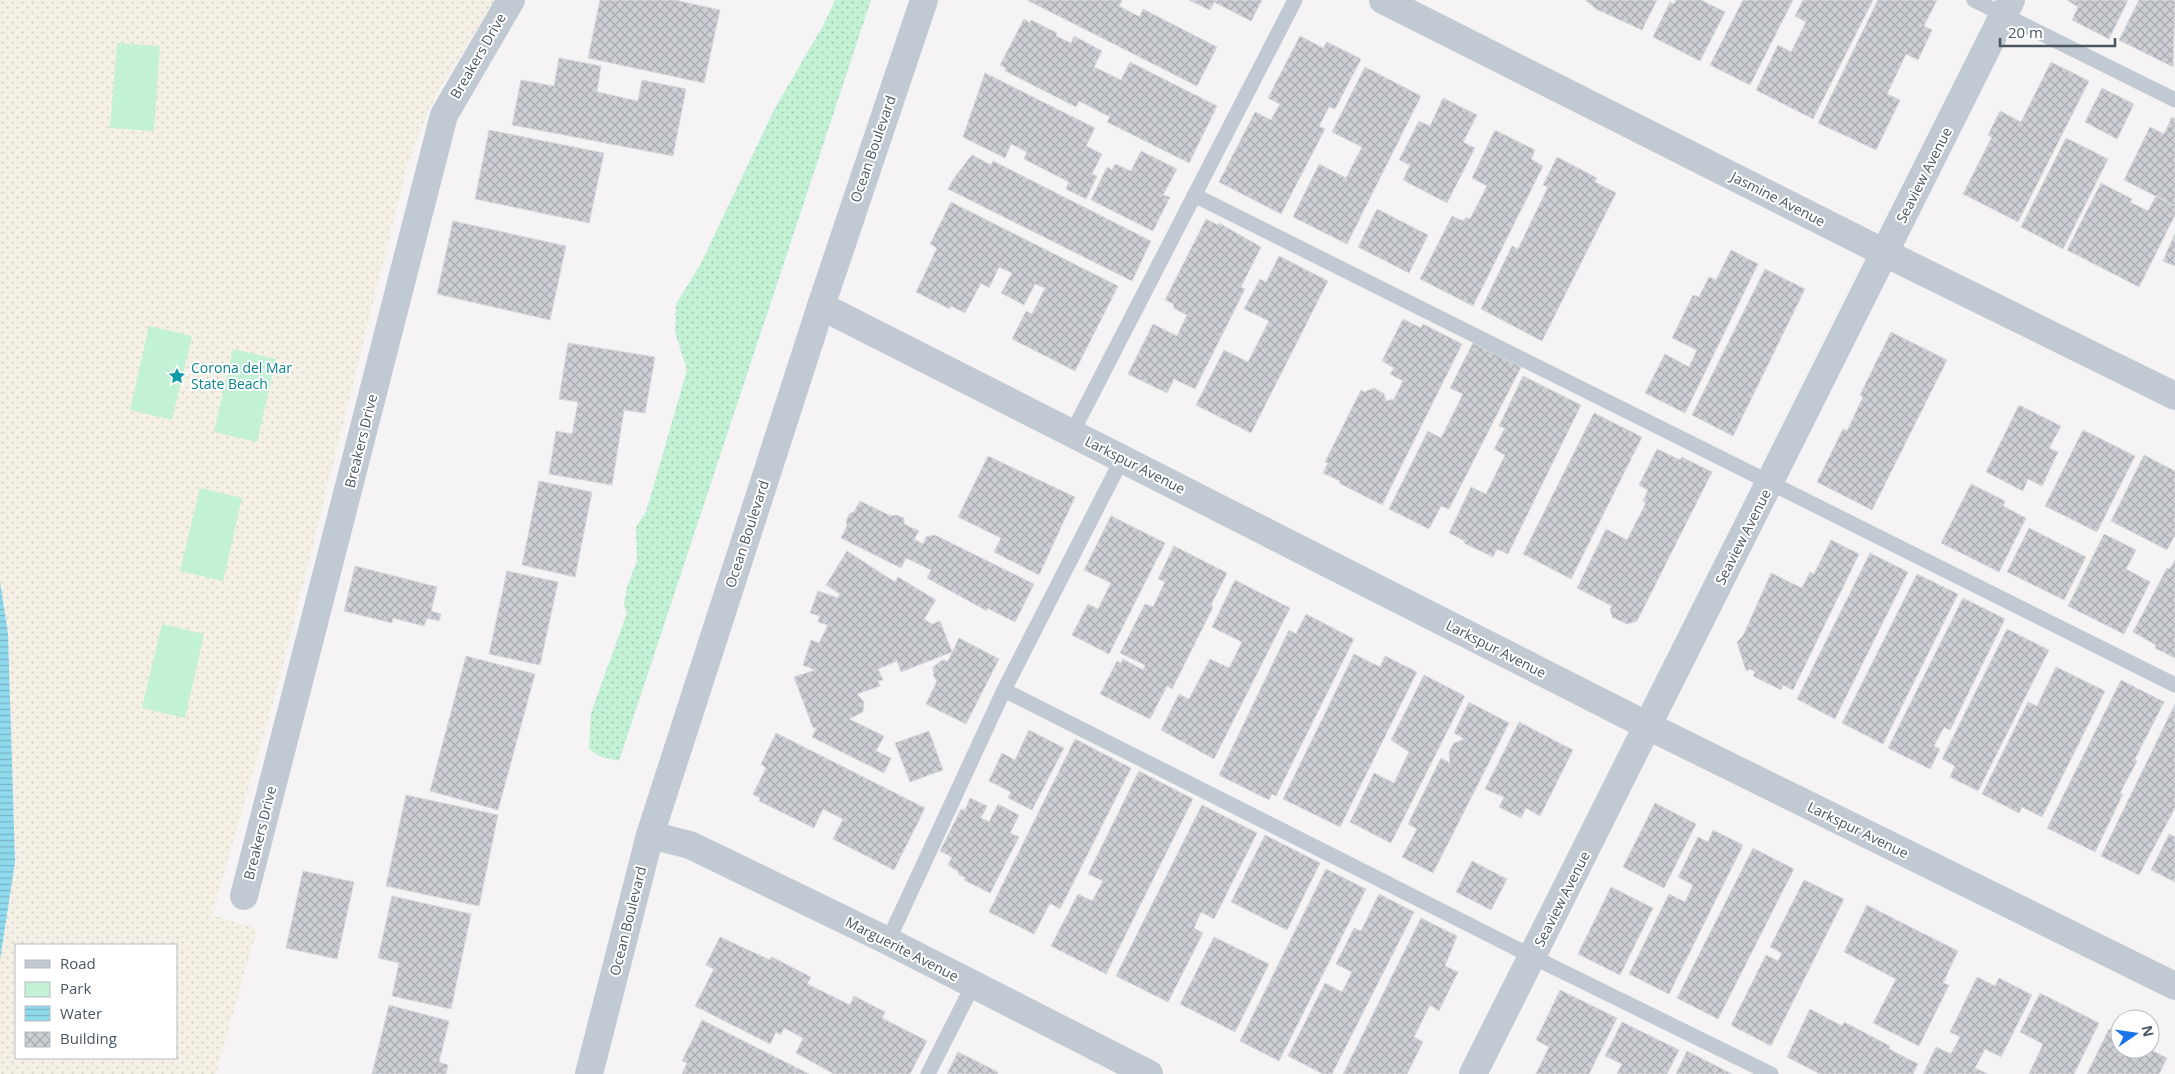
<svg xmlns="http://www.w3.org/2000/svg" width="2175" height="1074" font-family="'Open Sans',sans-serif">
	<style>
		.green { fill: url(#green-dots) }
		.sand { fill: url(#sand-dots); fill-rule: evenodd }
		.pitch { fill: #c3f1d5 }
		.water { fill: url(#water-rules) }
		.building { fill: url(#building-cross-hatch); stroke: #d7d9de }
		.lines { fill: none; stroke-linecap: round; stroke-linejoin: round }
		.service { stroke: #c1cad2; stroke-width: 15 }
		.minor { stroke: #c1cad2; stroke-width: 28 }
		.tertiary { stroke: #c1cad2; stroke-width: 28 }
		.labels { text-anchor: middle; stroke-width: 4; stroke-linejoin: round; paint-order: stroke }
		.street-label { font-size: 14px; fill: #4a5661; stroke: #fff }
		.culture-label { font-size: 14px; fill: #0d838f; stroke: #fff; text-anchor: start }
	</style>
	<defs>
		<pattern id="green-dots" width="8" height="8" patternUnits="userSpaceOnUse" patternTransform="scale(1.25)"><rect width="8" height="8" fill="#c3f1d5"/><path d="M2 2h.1M6 6h.1" fill="none" stroke="#a0c6b0" stroke-width="1.8" stroke-linecap="round"/></pattern>
		<pattern id="sand-dots" width="8" height="8" patternUnits="userSpaceOnUse" patternTransform="scale(1.25)"><rect width="8" height="8" fill="#f5f0e5"/><path d="M2 2h.1M6 6h.1" fill="none" stroke="#d4d0c7" stroke-width="1.8" stroke-linecap="round"/></pattern>
		<pattern id="water-rules" width="6" height="5" patternUnits="userSpaceOnUse" patternTransform="scale(1.25)"><rect width="6" height="5" fill="#90daee"/><path d="M0 2.5h6" fill="none" stroke="#78b4c4"/></pattern>
		<pattern id="building-cross-hatch" width="8" height="8" patternUnits="userSpaceOnUse" patternTransform="scale(1.25)"><rect width="8" height="8" fill="#cdcfd5"/><path d="M0 0l8 8M0 8l8-8" fill="none" stroke="#a8abb0"/></pattern>
	</defs>
	<rect width="100%" height="100%" fill="#f5f3f3"/>
	<!-- green -->
	<path class="green" d="M835,0h36l-252,761 -20,-5 -10,-7 2,-36 36,-100 -3,-8 3,-18 10,-26 -1,-34 10,-15 41,-142 -12,-38 1,-28 24,-39 75,-157 49,-84z"/>
	<!-- sand -->
	<path class="sand" d="M0,0h496l-51,80 -18,33 -21,57 -128,515 -66,230 45,14 -41,145h-216v-114l15,-98 -7,-229 -8,-51zM16,945h160v113h-160z"/>
	<!-- pitch -->
	<path class="pitch" d="M117,43l43,3 -6,85 -44,-3z
		M149,326l43,10 -20,84 -42,-10z
		M233,349l43,10 -19,83 -43,-10z
		M200,488l42,10 -19,83 -43,-10z
		M162,624l42,10 -19,84 -43,-10z"/>
	<!-- water -->
	<path class="water" d="M0,582l8,51 7,229 -15,98z"/>
	<!-- building -->
	<path class="building" d="M600,0h75l45,10 -16,73 -116,-25z
		M1027,0h95l-3,6 21,11 3,-8 74,38 -20,39z
		M1189,0h73l-11,21 -37,-19 -4,8z
		M1585,0h72l-15,30 -46,-21z
		M1676,0h25l24,12 -25,49 -47,-24 17,-35 4,2z
		M1743,0h50l-43,85 -40,-20z
		M1803,0h70l-60,119 -57,-29 22,-45 13,7 15,-30 -11,-6z
		M1878,0h59l-13,26 8,4 -14,30 -12,-6 -19,40 13,6 -24,50 -58,-27z
		M2067,0h61l-19,39 -37,-19 6,-13z
		M2139,0h36l-2,67 -54,-27z
		M1024,19l6,4 1,-3 26,13 -1,3 15,7 3,-7 28,15 -8,16 27,13 9,-18 87,44 -28,57 -82,-41 3,-5 -31,-16 -3,6 -71,-36 1,-3 -6,-3z
		M1300,36l23,12 4,-6 34,17 -26,50 -6,-2 -10,19 6,3 -44,85 -62,-32 36,-70 16,8 9,-16 -12,-6z
		M559,58l42,8 -4,26 41,9 4,-21 44,9 -13,67 -161,-31 9,-45 33,6z
		M2051,62l38,19 -71,141 -55,-28 29,-57 -4,-2 12,-24 21,11z
		M1365,67l56,29 -74,148 -54,-27 26,-53 27,14 16,-31 -30,-15z
		M985,73l110,55 -9,18 16,8 -10,20 5,2 -11,23 -20,-10 3,-7 -45,-23 3,-7 -16,-8 -6,14 -42,-21z
		M2102,88l32,16 -17,35 -32,-17z
		M1443,98l34,17 -14,27 12,6 -28,55 -44,-23 7,-15 -11,-5 20,-39 11,5z
		M2172,117l3,2v87l-51,-26 26,-53 14,7z
		M489,130l115,23 -15,70 -114,-24z
		M1495,130l40,20 -4,9 12,7 -70,140 -53,-27 32,-63 11,5 3,-4 4,2 17,-33 -15,-8z
		M2066,138l42,21 -45,90 -42,-22z
		M1141,151l36,18 -14,26 7,2 -17,34 -62,-31 16,-33 5,3 3,-6 16,7z
		M972,155l19,10 2,-4 158,80 -19,40 -184,-92 6,-11z
		M1557,157l40,21 -2,4 21,11 -74,148 -61,-32 31,-63 6,3 30,-62 -5,-2z
		M2101,183l31,16 -2,3 18,9 8,-15 19,10v9l-36,72 -72,-37z
		M951,202l167,84 -43,85 -63,-32 14,-28 6,3 13,-26 -10,-4 -11,21 -23,-12 11,-20 -13,-6 -10,21 -8,-5 -16,30 -14,-7 -1,3 -34,-17 21,-44 -7,-4z
		M1377,209l51,26 -19,38 -51,-26z
		M1206,219l12,6 1,-2 42,24 -20,40 4,2 -50,100 -21,-10 -7,14 -39,-19 25,-50 24,12 10,-21 -14,-7 1,-4 -9,-4z
		M453,221l113,25 -16,74 -113,-26z
		M2175,233v33l-12,-5z
		M1731,250l27,14 -73,149 -40,-20 20,-39 24,13 8,-17 -25,-12 21,-43 6,2 10,-20 7,3z
		M1279,256l49,25 -77,152 -55,-28 28,-55 24,12 21,-41 -25,-12 16,-30 6,3z
		M1765,269l40,20 -72,147 -41,-21z
		M1403,319l18,9 2,-4 39,20 -80,161 -43,-22 1,-2 -17,-8 5,-10 -3,-1 36,-72 3,2 10,-4 10,6 2,7 8,-2 9,-18 -13,-7 4,-6 -12,-7z
		M1891,332l56,28 -75,150 -55,-28 26,-53 4,2 16,-34 -3,-2z
		M568,343l87,14 -10,56 -21,-3 -12,75 -63,-11 7,-43 16,3 6,-32 -19,-3z
		M1473,343l48,24 -72,142 -8,-3 -12,23 -40,-20 39,-78 13,7 22,-44 -13,-6z
		M1523,376l58,29 -73,149 -11,-5 -4,8 -29,-14 1,-2 -16,-8 22,-46 15,7 19,-39 -11,-6 11,-21 -6,-2z
		M2019,405l42,21 -12,22 9,4 -16,34 -14,-7 -5,12 -37,-19z
		M1594,413l48,24 -71,142 -48,-25z
		M2083,430l52,26 -38,76 -52,-26z
		M1657,449l23,11 2,-3 30,15 -75,149 -10,3 -15,-7 -2,-8 2,-3 -35,-18 29,-59 21,11 19,-37 -3,-2 5,-11 -9,-5z
		M2144,455l31,16v64l-8,15 -56,-29z
		M988,456l87,41 -36,78 -45,-23 7,-14 -43,-21z
		M539,481l53,11 -17,85 -53,-12z
		M1971,484l34,17 -2,5 23,12 -27,54 -58,-29z
		M860,501l31,15 5,-1 8,3v6l15,7 -5,8 9,5 3,-7 9,-2 99,49 -19,38 -28,-14v3l-60,-33 4,-8 -25,-12 -5,10 -60,-30 6,-12 -1,-5 4,-8 4,-1z
		M1111,516l54,27 -56,111 -37,-19 16,-31 10,5 13,-26 -27,-13z
		M2029,528l57,29 -22,43 -57,-28z
		M2104,534l32,16 -10,19 24,13 -26,52 -56,-28z
		M1831,540l28,14 -66,136 -10,-5 -2,5 -28,-14 2,-4 -5,-3 -4,2 -9,-29 6,-6 28,-63 31,15 8,-16 4,2z
		M1174,546l53,27 -16,32 2,2 -41,82 -5,-3 -17,33 -50,-25 17,-33 4,2 2,-4 20,11 2,-5 -25,-12 25,-49 8,3 12,-25 -7,-3z
		M847,551l48,31 3,-5 38,23 -12,19 8,5 8,-3 12,31 -51,20 -4,-11 -19,8 5,11 -5,1 2,5 -23,8 7,8 -1,10 -14,7 35,17 -8,15 15,7 -7,15 -72,-36 5,-10 -4,1 -19,-51 21,-7 -12,-5 8,-25 8,3 9,-18 -10,-3 2,-6 -10,-3 8,-22 20,7 2,-4 -14,-9z
		M1870,553l38,19 -73,147 -38,-20z
		M2175,560v98l-20,-10 1,-3 -23,-13 34,-64 3,1z
		M355,566l82,21 -6,24 10,3 -2,7 -12,-3 -3,8 -31,-8 -1,5 -48,-12z
		M507,571l51,11 -18,83 -51,-11z
		M1917,574l41,20 -75,150 -41,-21z
		M1235,580l55,28 -76,151 -53,-29 18,-36 10,5 21,-40 19,9 13,-26 -30,-15z
		M1963,598l42,21 -55,111 -6,-3 -10,19 6,3 -10,20 -42,-21z
		M1306,614l48,25 -78,157 -4,-2 -3,6 -50,-25 70,-145 7,4z
		M2007,629l42,21 -71,141 -28,-14 5,-11 -13,-7z
		M959,638l40,21 -33,65 -40,-20 11,-23 -3,-4 -1,-10 9,-7 6,1z
		M1354,654l26,13 5,-11 32,16 -77,155 -57,-28z
		M466,656l69,18 -37,136 -68,-19z
		M2056,667l49,24 -63,126 -20,-10 -3,6 -37,-19 46,-92 9,4z
		M1424,675l41,21 -74,147 -41,-21 24,-49 20,10 15,-31 -18,-12z
		M2121,680l43,22 -29,57 2,2 -17,32 3,1 -28,58 -48,-24z
		M1469,702l40,21 -76,150 -31,-16 15,-28 -9,-5 33,-66 9,5 -1,-11 5,-9 8,-3 1,-2 -9,-5z
		M2175,704v104l-36,67 -38,-19z
		M1519,722l54,28 -33,66 -14,-8 -5,10 -22,-11 5,-10 -19,-8z
		M1029,730l35,18 -32,62 -24,-12 3,-6 -22,-11 13,-28 13,7z
		M929,731l14,39 -33,12 -15,-39z
		M776,733l149,75 -31,62 -61,-31 10,-20 -20,-10 -9,19 -55,-27 1,-3 -7,-4 13,-26 -5,-4z
		M1075,739l56,29 -71,141 -10,-6 -16,31 -45,-22z
		M1139,771l54,28 -87,175 -55,-28 27,-52 14,7 11,-20 -15,-7z
		M406,795l92,20 -19,91 -93,-20z
		M970,798l17,8 -6,12 8,4 9,-18 21,11 -9,18 9,4 -29,56 -26,-13 2,-2 -8,-4 1,-2 -11,-7 4,-8 -12,-6 21,-42 4,1z
		M1655,803l41,21 -32,64 -41,-21z
		M1202,805l55,28 -43,86 -13,-7 -7,16 9,5 -35,69 -52,-26z
		M1713,830l30,15 -74,149 -40,-20 40,-80 16,8 8,-17 -15,-8 20,-40 10,5z
		M2169,834l6,3v45l-24,-12z
		M1265,835l55,28 -33,67 -56,-28z
		M1753,848l41,21 -76,150 -41,-21z
		M1472,861l35,18 -16,31 -35,-18z
		M1326,869l40,20 -87,172 -39,-20z
		M303,871l51,11 -17,77 -51,-11z
		M1804,880l40,19 -73,147 -40,-21 35,-70 12,6 4,-8 -12,-6z
		M1611,887l42,21 -33,67 -42,-21z
		M1379,894l35,18 -82,162h-9l-35,-18 37,-73 17,9 10,-20 -16,-8 18,-36 7,3z
		M392,896l79,18 -20,95 -59,-13 7,-33 -21,-5z
		M1867,905l91,46 -15,32 6,2 -30,61 -46,-23 23,-44 -52,-27z
		M1421,918l36,18 -12,30 13,6 -19,39 -9,-6 -16,32 9,5 -16,32h-64z
		M720,937l50,23 2,-3 39,20 -4,7 43,21 4,-9 31,16 -3,6 45,23 -17,33h-76l-38,-21 7,-15 -19,-10 -3,7 -5,-3 -6,12 -75,-38 19,-37 -8,-4z
		M1214,937l55,27 -34,68 -55,-28z
		M1977,977l18,9 4,-8 33,17 -31,62 -16,-8 -10,19 13,6h-65l13,-27 15,7 9,-17 -10,-5z
		M1560,990l57,28 -28,56h-53l13,-27 -13,-7z
		M2040,993l59,30 -25,51h-45l14,-30 -23,-12z
		M389,1005l60,16 -10,41 9,3 -2,9h-74z
		M1810,1009l32,17 2,-4 46,24 -1,3 29,15 -5,10h-93l-33,-17z
		M702,1020l107,54h-127l5,-11 -5,-2z
		M1622,1022l57,28 -12,24h-50l5,-10 -17,-8z
		M2109,1029l11,5v15h29l18,9 -8,16h-72z
		M1687,1051l45,23h-56z
		M958,1052l40,20 -1,2h-50z"/>
	<g class="lines">
		<!-- service -->
		<path class="service" d="M1974,0l201,100
			M1194,195l981,490
			M1072,433l223,-433
			M1004,690l529,267 238,117
			M888,941l116,-251 118,-231
			M928,1074l45,-89"/>
		<!-- minor -->
		<path class="minor" d="M1383,0l502,253 290,143
			M821,306l827,420 527,260
			M244,896l200,-781 67,-115
			M1473,1074l538,-1074"/>
		<!-- tertiary -->
		<path class="tertiary" d="M650,835l40,10 198,96 261,133
			M589,1074l61,-239 171,-529 103,-306"/>
	</g>
	<!-- icons -->
	<defs>
		<g id="sight-bare" transform="scale(1.35)"><path d="M0-6L1.8-2.2L6-1.7L2.9 1.2L3.7 5.4L0 3.3L-3.7 5.4L-2.9 1.2L-6-1.7L-1.8-2.2Z" fill="#0f9aa8" stroke="#fff" stroke-width="2.5" paint-order="stroke"/></g>
	</defs>
	<g fill-rule="evenodd">
		<use href="#sight-bare" x="177" y="376"/>
	</g>
	<g class="labels">
		<!-- street labels -->
		<g class="street-label">
			<text transform="translate(478 56) rotate(-60)" y="5">Breakers Drive</text>
			<text transform="translate(873 149) rotate(-71)" y="5">Ocean Boulevard</text>
			<text transform="translate(1924 175) rotate(-63)" y="5">Seaview Avenue</text>
			<text transform="translate(1778 199) rotate(27)" y="5">Jasmine Avenue</text>
			<text transform="translate(361 441) rotate(-76)" y="5">Breakers Drive</text>
			<text transform="translate(1135 465) rotate(27)" y="5">Larkspur Avenue</text>
			<text transform="translate(747 534) rotate(-72)" y="5">Ocean Boulevard</text>
			<text transform="translate(1743 537) rotate(-63)" y="5">Seaview Avenue</text>
			<text transform="translate(1496 649) rotate(27)" y="5">Larkspur Avenue</text>
			<text transform="translate(1858 830) rotate(26)" y="5">Larkspur Avenue</text>
			<text transform="translate(260 833) rotate(-76)" y="5">Breakers Drive</text>
			<text transform="translate(1562 899) rotate(-63)" y="5">Seaview Avenue</text>
			<text transform="translate(628 921) rotate(-76)" y="5">Ocean Boulevard</text>
			<text transform="translate(902 949) rotate(27)" y="5">Marguerite Avenue</text>
		</g>
		<!-- culture labels -->
		<g class="culture-label">
			<text x="191" y="373">Corona del Mar<tspan x="191" dy="16">State Beach</tspan></text>
		</g>
	</g>
	<!-- legend -->
	<rect x="15" y="944" width="162" height="115" fill="#ffffff" stroke="#b7bbc0"/>
	<rect x="25" y="960" width="25" height="8" fill="#c1cad2" stroke="#b7bbc0"/>
	<text x="60" y="969" font-size="15" fill="#4a5661">Road</text>
	<rect x="25" y="982" width="25" height="15" fill="#c3f1d5" stroke="#b7bbc0"/>
	<text x="60" y="994" font-size="15" fill="#4a5661">Park</text>
	<rect x="25" y="1006" width="25" height="15" fill="url(#water-rules)" stroke="#b7bbc0"/>
	<text x="60" y="1019" font-size="15" fill="#4a5661">Water</text>
	<rect x="25" y="1032" width="25" height="15" fill="url(#building-cross-hatch)" stroke="#b7bbc0"/>
	<text x="60" y="1044" font-size="15" fill="#4a5661">Building</text>
	<!-- north arrow -->
	<g transform="translate(2135 1034) rotate(77)"><circle r="24" fill="#ffffff" stroke="#b7bbc0"/>
	<path d="M0-4L9 19L0 12L-9 19Z" fill="#1a73e8"/>
	<text y="-8" font-size="14" font-weight="bold" text-anchor="middle" fill="#4a5661">N</text>
	</g>
	<!-- scale -->
	<path d="M2000 38v8h115v-8" fill="none" stroke="#4a5661" stroke-width="2.5"/>
	<text x="2008" y="38" font-size="15" fill="#4a5661" stroke="#ffffff" stroke-width="4" paint-order="stroke">20 m</text>
</svg>
